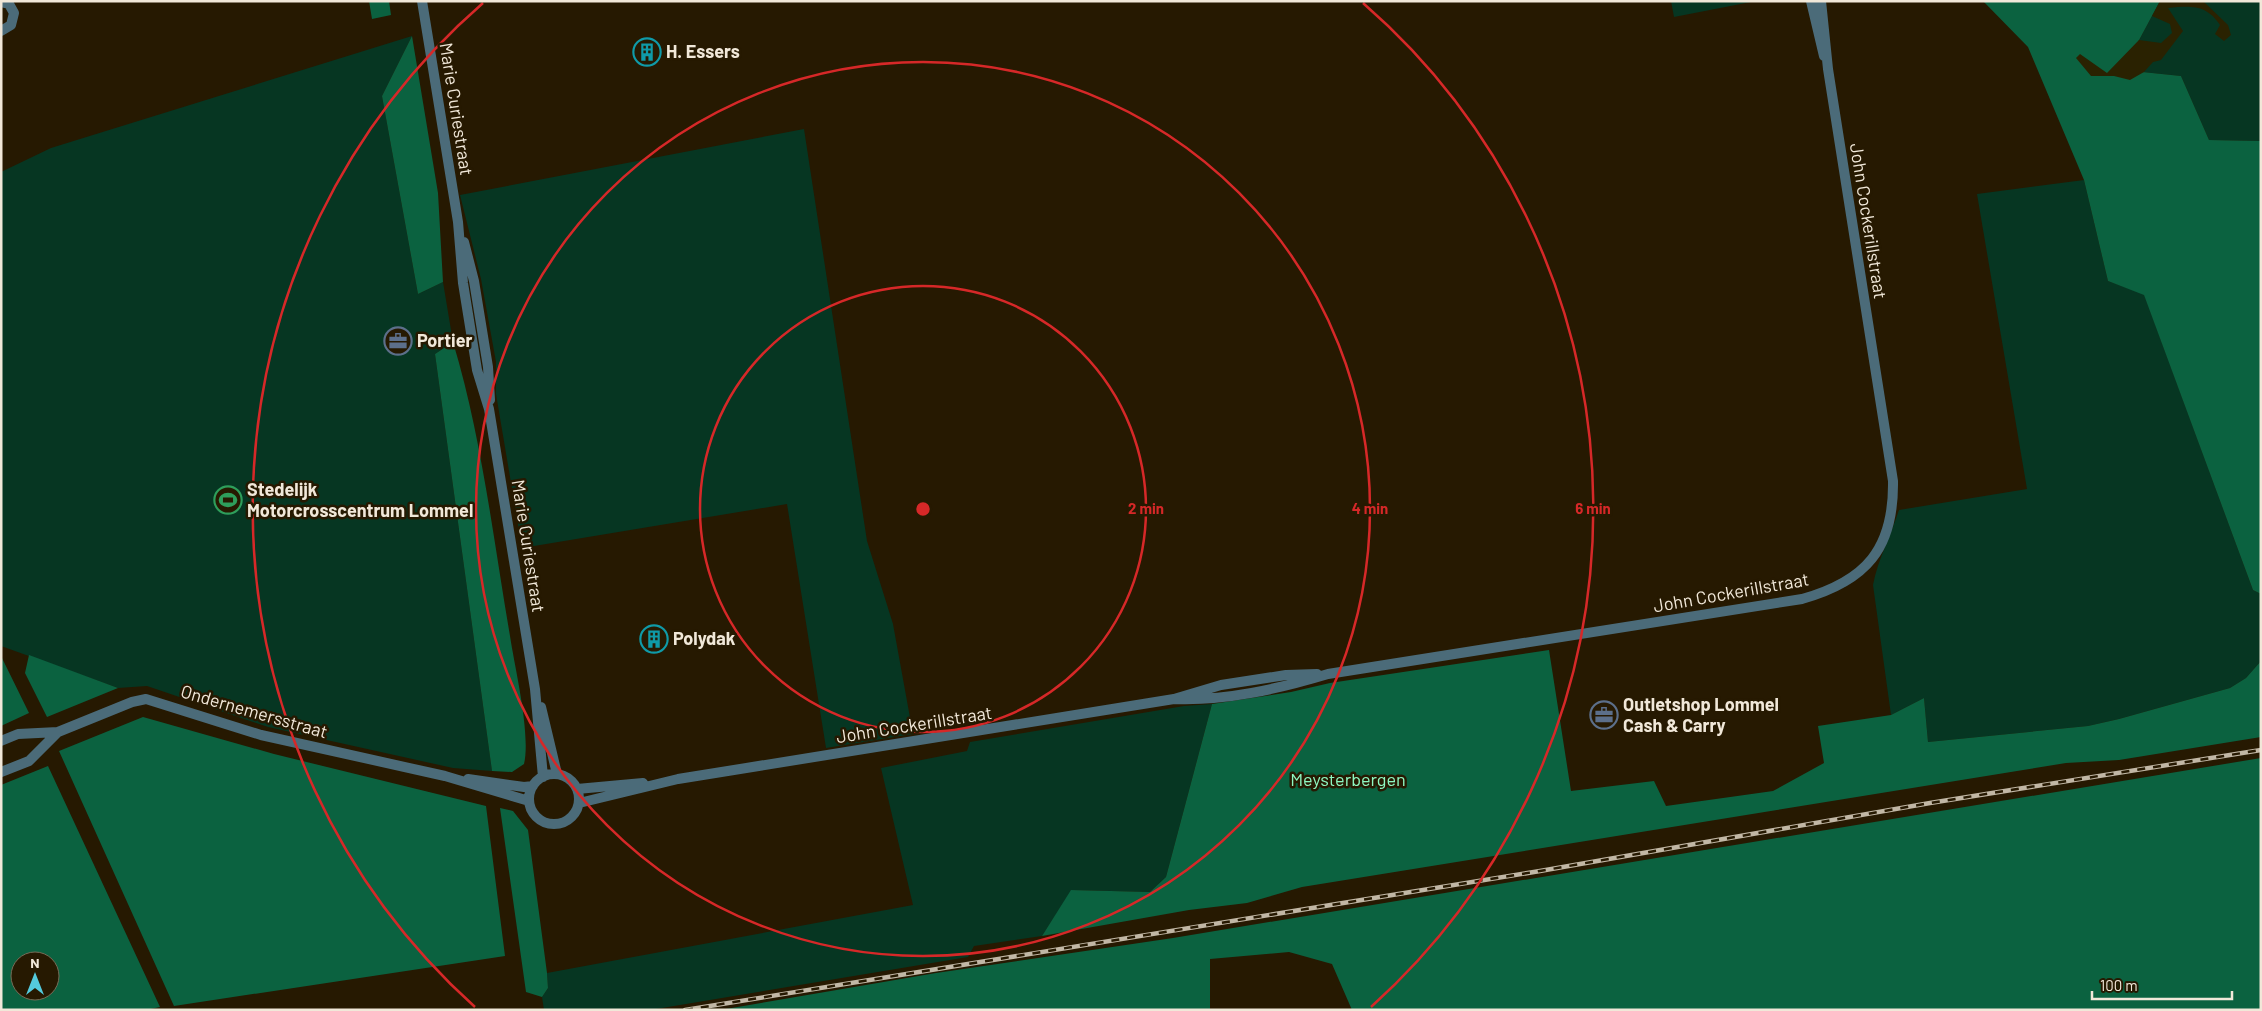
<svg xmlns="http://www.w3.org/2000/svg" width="2262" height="1011" font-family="Barlow,sans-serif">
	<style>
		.green { fill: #063622 }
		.forest { fill: #0b6240; fill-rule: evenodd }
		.sand { fill: #2a2201 }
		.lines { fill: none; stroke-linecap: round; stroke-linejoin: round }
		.minor { stroke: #4b6b79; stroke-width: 10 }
		.rail-casing { stroke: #c1b7a5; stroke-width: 4.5 }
		.rail { stroke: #261901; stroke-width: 2.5; stroke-dasharray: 8; stroke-linecap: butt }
		.ring { fill: none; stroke: #d62828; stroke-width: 2.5 }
		.labels { text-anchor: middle; stroke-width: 5; stroke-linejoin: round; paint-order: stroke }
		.poi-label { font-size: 18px; font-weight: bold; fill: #f1e8d9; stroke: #261901; text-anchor: start }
		.street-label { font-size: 18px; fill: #f1e8d9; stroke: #261901 }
		.park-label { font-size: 18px; fill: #8ef8c2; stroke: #261901 }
		.centre { fill: #d62828; stroke: #261901; stroke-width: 2.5 }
		.ring-label { font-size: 15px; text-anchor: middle; font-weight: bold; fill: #d62828; stroke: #261901; stroke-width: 5; stroke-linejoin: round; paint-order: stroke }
	</style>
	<rect width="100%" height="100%" fill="#261901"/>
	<!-- green -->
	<path class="green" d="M1671,1h85l-82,16z
		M2160,1h101v140l-52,-1 -28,-64 -58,-6z
		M412,36l-30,60 36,198 25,-12 10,60 -18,12 57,417 -39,-3 -185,-41 -121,-41 -29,2 -117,-42v-474l50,-24z
		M804,129l63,412 26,83 20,110 -87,14 -39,-244 -265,44 -26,-154v-32l-15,-83 -21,-84z
		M2084,180l24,101 36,13 109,296 8,4v67l-15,17 -16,10 -111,31 -31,7 -160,16 -4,-44 -33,17 -18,-130c5,-26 18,-50 26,-75l128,-21 -50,-295z
		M1212,704l-46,173 -16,15 -78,-2 -30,46 -68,10 -6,11 -318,53h-106l-2,-13 6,-9 -1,-15 366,-68 -32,-137 86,-17 3,-9 214,-36z"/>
	<!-- forest -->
	<path class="forest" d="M369,1h20l2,14 -19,4z
		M1983,1h177l-37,69 58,6 28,64 52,1v453l-8,-4 -109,-295 -36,-14 -24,-101 -56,-133z
		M412,36l26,157 5,89 -25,12 -36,-198z
		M453,342c29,96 40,196 57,294 5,33 21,98 14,128l-12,8 -20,-1 -57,-417z
		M1549,650l22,141 83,-10 12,25 107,-15 51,-28 -6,-37 73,-11 33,-17 4,44 160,-16 31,-7 111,-31 16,-10 15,-17v76l-142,23 -53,3 -764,124 -55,16 -58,7 -147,26 29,-46 79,2 16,-15 46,-173 79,-12 39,-9z
		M29,655l89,33 -71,29 -22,-44z
		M1,656l28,57 -28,13z
		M143,717l131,37 212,52 19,150 -331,50 -115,-255z
		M2261,758v252h-909l-20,-46 -43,-12 -79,7v51h-490l216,-37 237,-35z
		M48,766l112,241 -14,3h-145v-225zM20,961h30v30h-30z
		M500,808l13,3 15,19 19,143 1,15 -6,9 -16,-5z"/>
	<!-- sand -->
	<path class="sand" d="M2160,1h43l25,24 3,10 -7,6 -9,-7 5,-9c-14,-21 -29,-19 -52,-17l15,23 -22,29 -8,2 -9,10 -14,8 -16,-4h-23l-15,-18 4,-4 27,19 32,-33 22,3 11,-10 -2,-9 -18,-8z"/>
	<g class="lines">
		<!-- minor -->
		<path class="minor" d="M422,1l36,221 5,61 14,87 12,39 46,280 8,88
			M1811,1l13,55
			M1,2l8,2 5,9 -3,12 -10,6
			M464,242l10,39 14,86 2,33
			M1174,699c52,2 104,-10 154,-25l474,-75c64,-18 92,-50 91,-118l-65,-412 -7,-68
			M541,707l16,67
			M1,741l17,-7 40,-2 74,-30 14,-3 115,36 184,41 84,25
			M1,772l28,-11 29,-29
			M529 799a25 25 0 1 1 50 0a25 25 0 1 1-50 0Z
			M468,779l56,8 9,-1
			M577,789l66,-6
			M579,803l99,-24 496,-80 47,-14 65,-10 31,-1"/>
		<!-- rail casing -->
		<g class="rail-casing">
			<path id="rail" d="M685,1010l855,-139 390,-68 331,-53"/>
		</g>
		<!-- rail -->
		<use href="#rail" class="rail"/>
	</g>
	<!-- distance rings -->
	<g class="ring">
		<circle cx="923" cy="509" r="223"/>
		<circle cx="923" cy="509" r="447"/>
		<path d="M475 1007A670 670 0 0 1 483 3M1363 3A670 670 0 0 1 1371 1007"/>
	</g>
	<!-- icons -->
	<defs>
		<g id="building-ring" transform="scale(1.4375)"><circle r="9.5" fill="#261901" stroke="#0f9aa8" stroke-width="1.5"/><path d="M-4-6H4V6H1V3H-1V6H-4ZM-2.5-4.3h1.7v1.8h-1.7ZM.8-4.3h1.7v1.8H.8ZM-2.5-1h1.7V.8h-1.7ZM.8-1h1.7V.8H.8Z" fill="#0f9aa8"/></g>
		<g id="office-ring" transform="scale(1.4375)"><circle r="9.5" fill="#261901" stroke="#5c6f8a" stroke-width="1.5"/><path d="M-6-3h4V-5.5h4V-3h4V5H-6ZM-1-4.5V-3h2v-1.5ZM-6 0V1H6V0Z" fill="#5c6f8a"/></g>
		<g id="stadium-ring" transform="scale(1.4375)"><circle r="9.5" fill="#261901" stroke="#2e9e5b" stroke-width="1.5"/><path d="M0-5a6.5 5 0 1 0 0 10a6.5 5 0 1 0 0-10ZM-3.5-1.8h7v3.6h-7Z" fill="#2e9e5b"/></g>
	</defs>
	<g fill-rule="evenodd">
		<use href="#building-ring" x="647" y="52"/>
		<use href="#office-ring" x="398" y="341"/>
		<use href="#stadium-ring" x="228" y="500"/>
		<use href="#building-ring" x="654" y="639"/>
		<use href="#office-ring" x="1604" y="715"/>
	</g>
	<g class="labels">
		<!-- poi labels -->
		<g class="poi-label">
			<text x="666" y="58">H. Essers</text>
			<text x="417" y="347">Portier</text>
			<text x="247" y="496">Stedelijk<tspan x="247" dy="21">Motorcrosscentrum Lommel</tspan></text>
			<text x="673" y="645">Polydak</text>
			<text x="1623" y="711">Outletshop Lommel<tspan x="1623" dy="21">Cash &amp; Carry</tspan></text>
		</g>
		<!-- street labels -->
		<g class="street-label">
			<text transform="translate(456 109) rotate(81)" y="6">Marie Curiestraat</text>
			<text transform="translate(1868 221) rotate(81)" y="6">John Cockerillstraat</text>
			<text transform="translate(528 546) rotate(81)" y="6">Marie Curiestraat</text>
			<text transform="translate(1731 593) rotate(-10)" y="6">John Cockerillstraat</text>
			<text transform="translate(254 712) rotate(16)" y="6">Ondernemersstraat</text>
			<text transform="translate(914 725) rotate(-9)" y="6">John Cockerillstraat</text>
		</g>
		<!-- park labels -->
		<g class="park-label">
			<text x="1348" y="786">Meysterbergen</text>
		</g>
	</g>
	<circle cx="923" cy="509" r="8" class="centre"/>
	<g class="ring-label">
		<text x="1146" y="514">2 min</text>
		<text x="1370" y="514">4 min</text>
		<text x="1593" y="514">6 min</text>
	</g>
	<!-- border -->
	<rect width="2262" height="1011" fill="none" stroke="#f1e8d9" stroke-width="5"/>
	<!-- north arrow -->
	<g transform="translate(35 976)"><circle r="24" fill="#261901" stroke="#776c57"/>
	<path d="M0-4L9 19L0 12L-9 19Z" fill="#54cadd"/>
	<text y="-8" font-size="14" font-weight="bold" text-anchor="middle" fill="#f1e8d9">N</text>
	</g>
	<!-- scale -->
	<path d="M2092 991v8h140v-8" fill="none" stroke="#f1e8d9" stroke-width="2.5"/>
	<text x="2100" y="991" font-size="15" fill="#f1e8d9" stroke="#261901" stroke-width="4" paint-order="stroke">100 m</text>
</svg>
